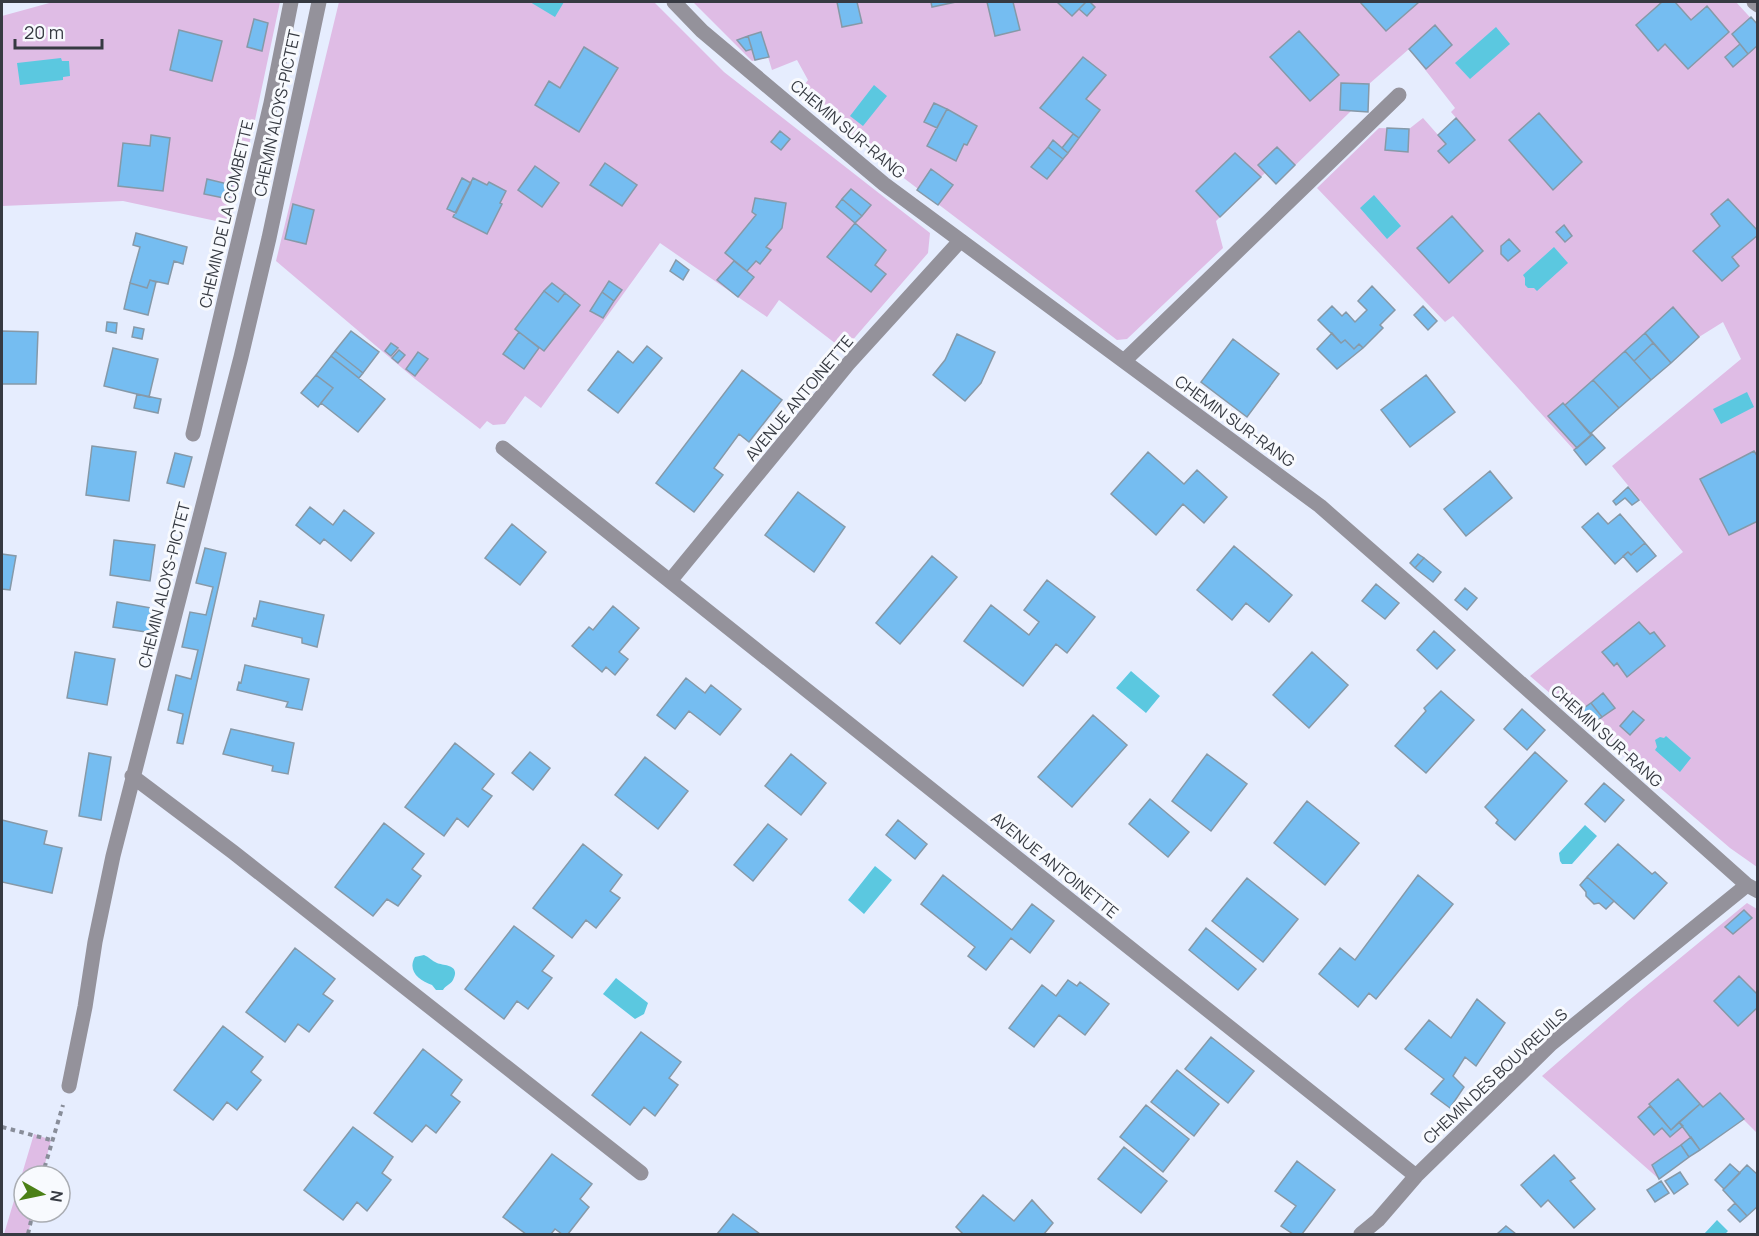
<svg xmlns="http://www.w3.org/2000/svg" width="1759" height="1236" font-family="Manrope,sans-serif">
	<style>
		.green { fill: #dfbce5 }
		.water { fill: #5bc8e0 }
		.building { fill: #75bdf1; stroke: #8699a8; stroke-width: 1.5 }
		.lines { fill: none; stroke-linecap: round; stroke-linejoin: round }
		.path { stroke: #888d99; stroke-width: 4; stroke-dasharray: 4.5 4.5; stroke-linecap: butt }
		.minor { stroke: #94929b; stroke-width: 15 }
		.labels { text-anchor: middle; stroke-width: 6; stroke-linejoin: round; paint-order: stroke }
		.street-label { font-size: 16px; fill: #363a42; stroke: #f8fafe }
	</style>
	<rect width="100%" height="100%" fill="#e6edfe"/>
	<!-- green -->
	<path class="green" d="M53,2h227l-25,118 -25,104 -107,-23 -121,5v-190z
		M339,2h315l70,70 206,161 -2,20 -84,97 -65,-50 -12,17 -107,-74 -119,165 -16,-12 -20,28 -12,1 -6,-4 -7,8 -65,-50 -139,-118z
		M693,2h1043l22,24 -1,841 -27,-19 -200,-172 153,-124 -71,-86 129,-107 -18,-37 -24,15 -26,-29 -108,97 -2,-2 -15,13 29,32 -3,2 -121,-134 -8,6 -128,-134 62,-60 30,1 14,-11 23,26 -8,7 11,12 26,-23 -24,-28 4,-4 -46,-59 -40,35 -1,28 -17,-1 -75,73 -11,-11 -49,48 7,27 -96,91 -10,1 -287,-218 -33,-27 11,-15 -11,-20 -25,10 -4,-13 -16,4z
		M1747,903l10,6v224l-14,-14 -84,60 -117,-103 86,-75z
		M34,1134l17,6 -9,36h-18v36h9l-5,22h-24z"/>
	<!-- water -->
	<path class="water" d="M530,2h34l-9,15z
		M1496,27l14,17 -40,35 -15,-16z
		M61,58l1,3h7l1,15 -7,1v3l-43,5 -3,-22z
		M874,85l13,11 -24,30 -13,-10z
		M1374,195l27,31 -14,13 -27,-31z
		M1554,247l14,16 -31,28 -3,-3h-6l-3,-3v-7l-2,-3z
		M1747,392l7,15 -33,17 -8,-15z
		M1131,671l29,25 -14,17 -30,-25z
		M1666,736l25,22 -11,14 -25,-22 2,-3 -2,-7 5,-3 4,1z
		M1585,825l12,11 -25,28h-10l-2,-3 -1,-8z
		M875,866l17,14 -28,34 -16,-14z
		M424,955c5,2 8,6 13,8 7,3 24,1 16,17 -3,5 -7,5 -10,10h-7l-4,-5c-13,-5 -25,-14 -17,-28z
		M616,978l32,25 -4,11 -9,5 -32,-25z
		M1717,1220l11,11 -3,3h-21z"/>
	<!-- building -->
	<path class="building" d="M837,2h20l5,21 -20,4z
		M931,2h25l-24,5z
		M987,2h26l7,28 -25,6z
		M1057,2h29l-14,14z
		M1086,2h4l5,5 -8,9 -8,-7z
		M1360,2h59l-33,29z
		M1662,2h13l16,18 16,-14 22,26 -41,37 -23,-25 -7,7 -22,-26z
		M1751,17l7,8v20l-10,9 -16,-20z
		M254,19l14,4 -6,28 -15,-4z
		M1435,25l17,20 -26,24 -17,-20z
		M179,30l43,11 -10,40 -42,-11z
		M1299,31l40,44 -29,26 -40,-44z
		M761,32l8,25 -14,3 -7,-24z
		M748,36l4,13 -6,2 -9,-11z
		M1740,44l8,10 -15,13 -8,-10z
		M584,47l34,21 -39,64 -44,-27 14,-24 11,7z
		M1083,57l23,18 -20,24 14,11 -21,28 -39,-30z
		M1341,83l28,1 -1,28 -28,-2z
		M934,103l13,6 -10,19 -13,-6z
		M947,109l30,17 -10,19 -3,-1 -8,17 -29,-15z
		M1539,113l43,49 -29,28 -44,-50z
		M1456,118l19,22 -26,23 -11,-12 8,-7 -8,-9z
		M1387,128l22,1 -1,23 -23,-2z
		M780,131l10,8 -9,11 -10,-8z
		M1073,134l6,4 -11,15 -6,-5z
		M151,135l19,3 -7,53 -45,-5 5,-43 27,3z
		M1053,140l15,13 -5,6 -15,-12z
		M1048,147l15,12 -16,20 -16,-12z
		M1277,147l18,18 -19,19 -18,-19z
		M1235,153l26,24 -41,40 -24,-26z
		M605,163l32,22 -15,21 -32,-21z
		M535,166l24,17 -17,24 -24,-17z
		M931,169l22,16 -15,20 -21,-15z
		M462,178l9,5 -15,30 -9,-4z
		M473,178l14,7 2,-3 17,9 -6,12 2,1 -15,30 -34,-17z
		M207,179l25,6 -3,14 -25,-5z
		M851,189l20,16 -9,11 -20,-17z
		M755,198l31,5 -4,25 -16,19 5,3 -11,14 -4,-3 -9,10 -22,-18 31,-38 -4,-3z
		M842,199l20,17 -7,7 -19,-16z
		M1728,199l30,32v4l-26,22 7,9 -17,15 -29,-30 27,-25 -9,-12z
		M293,204l21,6 -8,34 -21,-5z
		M1452,216l31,35 -34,32 -32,-35z
		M855,223l31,27 -11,15 11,9 -15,18 -44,-35z
		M1564,225l8,11 -7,6 -9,-10z
		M136,233l51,14 -4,17 -9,-3 -6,23 -18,-4 -3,8 -17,-5 10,-36 -7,-2z
		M1509,239l11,12 -12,10 -7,-7v-8z
		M676,260l13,10 -6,10 -13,-9z
		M734,261l20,16 -16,20 -21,-17z
		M150,280l6,2 -8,33 -24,-6 6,-26 17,5z
		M609,281l13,9 -8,11 -12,-9z
		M552,283l13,10 -7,9 -14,-11z
		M1372,286l23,24 -15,15 3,3 -20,20 -4,-4 -5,5 -9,-9 -4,3 -23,-23 14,-14 10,10 4,-4 9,10 12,-12 -9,-9z
		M544,291l14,11 7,-9 15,12 -36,46 -29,-22z
		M602,292l12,9 -11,17 -13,-7z
		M1423,306l14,15 -9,9 -14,-15z
		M1673,307l26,30 -28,26 -26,-30z
		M107,322l10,1 -1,10 -10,-2z
		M134,327l10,2 -2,10 -10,-2z
		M2,331l36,1 -2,52h-34z
		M351,331l28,21 -16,21 -28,-22z
		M519,332l20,16 -15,21 -21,-15z
		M1332,333l9,10 4,-3 9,9 5,-5 4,4 -26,21 -20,-20z
		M1645,333l8,10 -19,18 -9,-10z
		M957,334l38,18 -14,31 -16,18 -32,-26 12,-15z
		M1233,339l46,35 -32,43 -46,-35z
		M391,343l7,5 -7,8 -6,-5z
		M1653,343l18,20 -20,17 -17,-19z
		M647,346l15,12 -44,55 -30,-23 30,-39 15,12z
		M113,348l45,11 -9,38 -45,-11z
		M399,350l6,5 -7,8 -6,-5z
		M335,351l28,22 -4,5 -28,-22z
		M1625,351l26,29 -32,28 -26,-28z
		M418,352l10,7 -13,17 -9,-7z
		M331,356l54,43 -27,33 -37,-29 12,-15 -17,-13z
		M742,370l40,30 -33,42 -10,-8 -25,34 9,7 -29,37 -38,-29z
		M316,375l17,13 -15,19 -17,-14z
		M1426,375l29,37 -45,35 -29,-37z
		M1593,380l26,28 -29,26 -25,-29z
		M137,394l24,5 -3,14 -24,-5z
		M1563,403l29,32 -15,13 -29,-32z
		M1592,434l13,14 -19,17 -12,-15z
		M92,446l44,6 -7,49 -43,-6z
		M1754,451l4,6v64l-29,14 -29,-56z
		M1148,452l36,32 13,-14 30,27 -23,26 -21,-19 -27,31 -45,-41z
		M175,453l17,4 -8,30 -17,-4z
		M1490,471l22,27 -46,38 -22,-27z
		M1628,487l11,13 -7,5 -7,-7 -9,7 -3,-4z
		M798,492l47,35 -31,45 -49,-37z
		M310,507l23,18 11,-15 30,23 -23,28 -27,-22 -4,5 -24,-19z
		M1598,513l10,11 12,-10 25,29 -14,12 -3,-3 -13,12 -33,-37z
		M512,524l34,28 -26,33 -35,-27z
		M114,540l41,5 -5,36 -40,-6z
		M1645,543l11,13 -19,16 -14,-16 5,-4 3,3z
		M1234,546l58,49 -23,27 -23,-19 -14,17 -35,-30z
		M205,548l21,5 -43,191 -6,-1 6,-29 -15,-4 8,-35 15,4 7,-29 -16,-3 8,-35 16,3 7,-28 -17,-4z
		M2,554l14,2 -6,34 -8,-1z
		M1418,554l6,4 -9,10 -5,-5z
		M932,556l25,21 -57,67 -24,-21z
		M1424,558l17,14 -8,10 -18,-14z
		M1047,580l48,37 -28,36 -11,-9 -33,42 -59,-45 27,-36 38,30 10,-13 -15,-12z
		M1376,584l23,19 -14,16 -23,-18z
		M1465,588l12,10 -10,12 -12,-10z
		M260,601l64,14 -7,32 -15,-4v-5l-50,-12 2,-8 2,1z
		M117,602l46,8 -4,24 -46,-7z
		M613,606l26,22 -20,24 9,7 -13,16 -9,-8 -4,5 -30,-26 17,-19 4,3z
		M1639,622l11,12 4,-2 11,14 -38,31 -10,-14 -3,3 -12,-14z
		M1434,631l21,19 -18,19 -20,-19z
		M75,652l40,7 -8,46 -40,-7z
		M1312,652l36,33 -39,43 -36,-33z
		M245,665l64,14 -7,31 -16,-3 2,-5 -51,-12 2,-8 2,1z
		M686,678l19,15 6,-8 30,24 -21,26 -31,-24 -14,18 -18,-14z
		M1441,691l33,29 -48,53 -31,-27 31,-35 -2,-3z
		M1603,693l12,15 -13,9 -11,-14z
		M1591,703l11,14 -7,5 -14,-12z
		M1522,709l23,21 -18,20 -23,-21z
		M1633,711l11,9 -14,15 -10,-9z
		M1093,715l34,30 -55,62 -34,-30z
		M231,729l63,14 -6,31 -16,-3 1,-5 -50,-12z
		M455,743l39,31 -12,15 10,7 -24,31 -11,-9 -13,18 -39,-29z
		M530,752l20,16 -17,22 -21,-17z
		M1535,752l32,29 -52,59 -19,-17 2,-3 -13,-13z
		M89,753l22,4 -10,63 -22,-4z
		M791,754l35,29 -25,32 -36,-29z
		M1207,754l40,30 -36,47 -39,-30z
		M645,757l43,34 -30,38 -43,-34z
		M1604,783l20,17 -19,22 -20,-18z
		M1150,799l39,33 -21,25 -39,-33z
		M1307,801l52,42 -34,42 -51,-42z
		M2,820l45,11 -3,13 18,4 -10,45 -50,-11z
		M898,820l29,24 -12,15 -29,-24z
		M384,823l40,31 -12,15 9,7 -23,30 -11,-7 -14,17 -38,-29z
		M768,824l19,15 -34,42 -19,-16z
		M583,844l39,31 -12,16 10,7 -24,30 -10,-8 -14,18 -39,-30z
		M1618,844l34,30 3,-2 12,11 -33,36 -47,-42z
		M943,875l69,55 20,-26 22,17 -24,32 -19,-15 -25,32 -18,-14 7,-9 -54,-43z
		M1418,875l35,29 -77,95 -7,-6 -11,14 -39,-33 21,-26 15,12z
		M1587,877l27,24 -8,8 -7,-6 -5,1 -8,-8v-4l-6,-7z
		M1247,878l51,41 -35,43 -51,-41z
		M1744,910l8,8 -19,16 -8,-7z
		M514,926l40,30 -12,15 10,7 -24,31 -11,-8 -13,18 -39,-30z
		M1206,928l50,41 -18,21 -49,-40z
		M295,948l40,31 -12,15 10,7 -24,31 -11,-8 -13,18 -39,-30z
		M1739,976l19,19v12l-20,19 -24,-25z
		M1068,980l9,6 3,-4 29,22 -24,31 -26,-20 -25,32 -25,-19 33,-43 14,11z
		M1477,999l28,24 -29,43 -11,-9 -12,19 11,11 -14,21 -19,-14 13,-15 -39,-30 24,-29 22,18z
		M223,1026l40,31 -12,15 10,8 -24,30 -10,-8 -14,18 -39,-30z
		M641,1032l40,30 -12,16 9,7 -23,31 -11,-9 -14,18 -38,-30z
		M1211,1037l43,34 -26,32 -43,-34z
		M423,1049l39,31 -11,15 9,7 -24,31 -10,-8 -14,17 -38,-29z
		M1177,1070l42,34 -25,32 -43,-34z
		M1678,1079l22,25 -29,26 -22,-26z
		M1720,1093l24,26 -44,31 -21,-28 21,-18 3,3z
		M1146,1105l43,34 -26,33 -43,-35z
		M1650,1106l21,24 8,-8 4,4 -13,11 -8,-9 -8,7 -16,-18z
		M353,1127l40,30 -11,16 9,7 -24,31 -10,-9 -14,18 -39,-30z
		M1691,1137l9,13 -11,7 -8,-12z
		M1681,1145l8,12 -30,22 -7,-14z
		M1124,1147l43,34 -26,32 -43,-34z
		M552,1154l40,30 -12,15 9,8 -21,27h-6l-7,-5 -4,5h-25l-23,-17z
		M1554,1155l21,23 -5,3 25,28 -21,19 -26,-28 -7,7 -20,-22z
		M1297,1161l38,29 -33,44h-9l-12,-8 15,-20 -21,-15z
		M1730,1164l10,9 -16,16 -9,-9z
		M1747,1165l11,10v31l-11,10 -24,-26z
		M1680,1172l8,12 -14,10 -9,-13z
		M1661,1181l8,12 -14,9 -8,-12z
		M983,1195l31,26 18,-21 21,23 -9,11h-81l-7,-7z
		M1735,1203l12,13 -7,6 -12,-12z
		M733,1214l27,20h-43z
		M1506,1226l10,8h-19z"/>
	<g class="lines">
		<!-- path -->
		<path class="path" d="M2,1127l49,13
			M42,1176l21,-71
			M28,1234l5,-22"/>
		<!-- minor -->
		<path class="minor" d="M674,2l28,29 182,153 436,322 113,99 314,280 11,6
			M1754,2l4,3
			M1124,361l275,-266
			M193,434l78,-331 20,-101
			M503,448l913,728
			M670,581l178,-217 112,-123
			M132,776l101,76 408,321
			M69,1086l16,-79 10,-65 18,-86 128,-499 28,-119 50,-236
			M1361,1234l17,-14 38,-44 135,-132 196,-159"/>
	</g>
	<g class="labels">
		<!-- street labels -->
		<g class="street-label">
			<text transform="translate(277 113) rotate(-78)" y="6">CHEMIN ALOYS-PICTET</text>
			<text transform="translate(848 129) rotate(40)" y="6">CHEMIN SUR-RANG</text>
			<text transform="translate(226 214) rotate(-77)" y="6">CHEMIN DE LA COMBETTE</text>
			<text transform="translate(799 398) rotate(-50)" y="6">AVENUE ANTOINETTE</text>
			<text transform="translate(1235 421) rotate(36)" y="6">CHEMIN SUR-RANG</text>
			<text transform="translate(164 585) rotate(-76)" y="6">CHEMIN ALOYS-PICTET</text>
			<text transform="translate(1607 736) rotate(42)" y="6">CHEMIN SUR-RANG</text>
			<text transform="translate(1055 865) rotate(39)" y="6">AVENUE ANTOINETTE</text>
			<text transform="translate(1495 1076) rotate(-43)" y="6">CHEMIN DES BOUVREUILS</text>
		</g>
	</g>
	<!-- border -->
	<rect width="1759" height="1236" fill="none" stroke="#363a42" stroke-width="6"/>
	<!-- north arrow -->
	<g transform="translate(42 1194) rotate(99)"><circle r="28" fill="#f8fafe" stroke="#aaadb3" stroke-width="1.5"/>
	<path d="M0-4.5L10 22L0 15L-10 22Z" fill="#4b8017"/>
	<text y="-9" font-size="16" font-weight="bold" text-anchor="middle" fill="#363a42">N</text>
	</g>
	<!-- scale -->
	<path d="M15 39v9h87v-9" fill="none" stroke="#363a42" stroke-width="3"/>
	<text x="24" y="39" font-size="18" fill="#363a42" stroke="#f8fafe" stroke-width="4.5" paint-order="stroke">20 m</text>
</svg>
